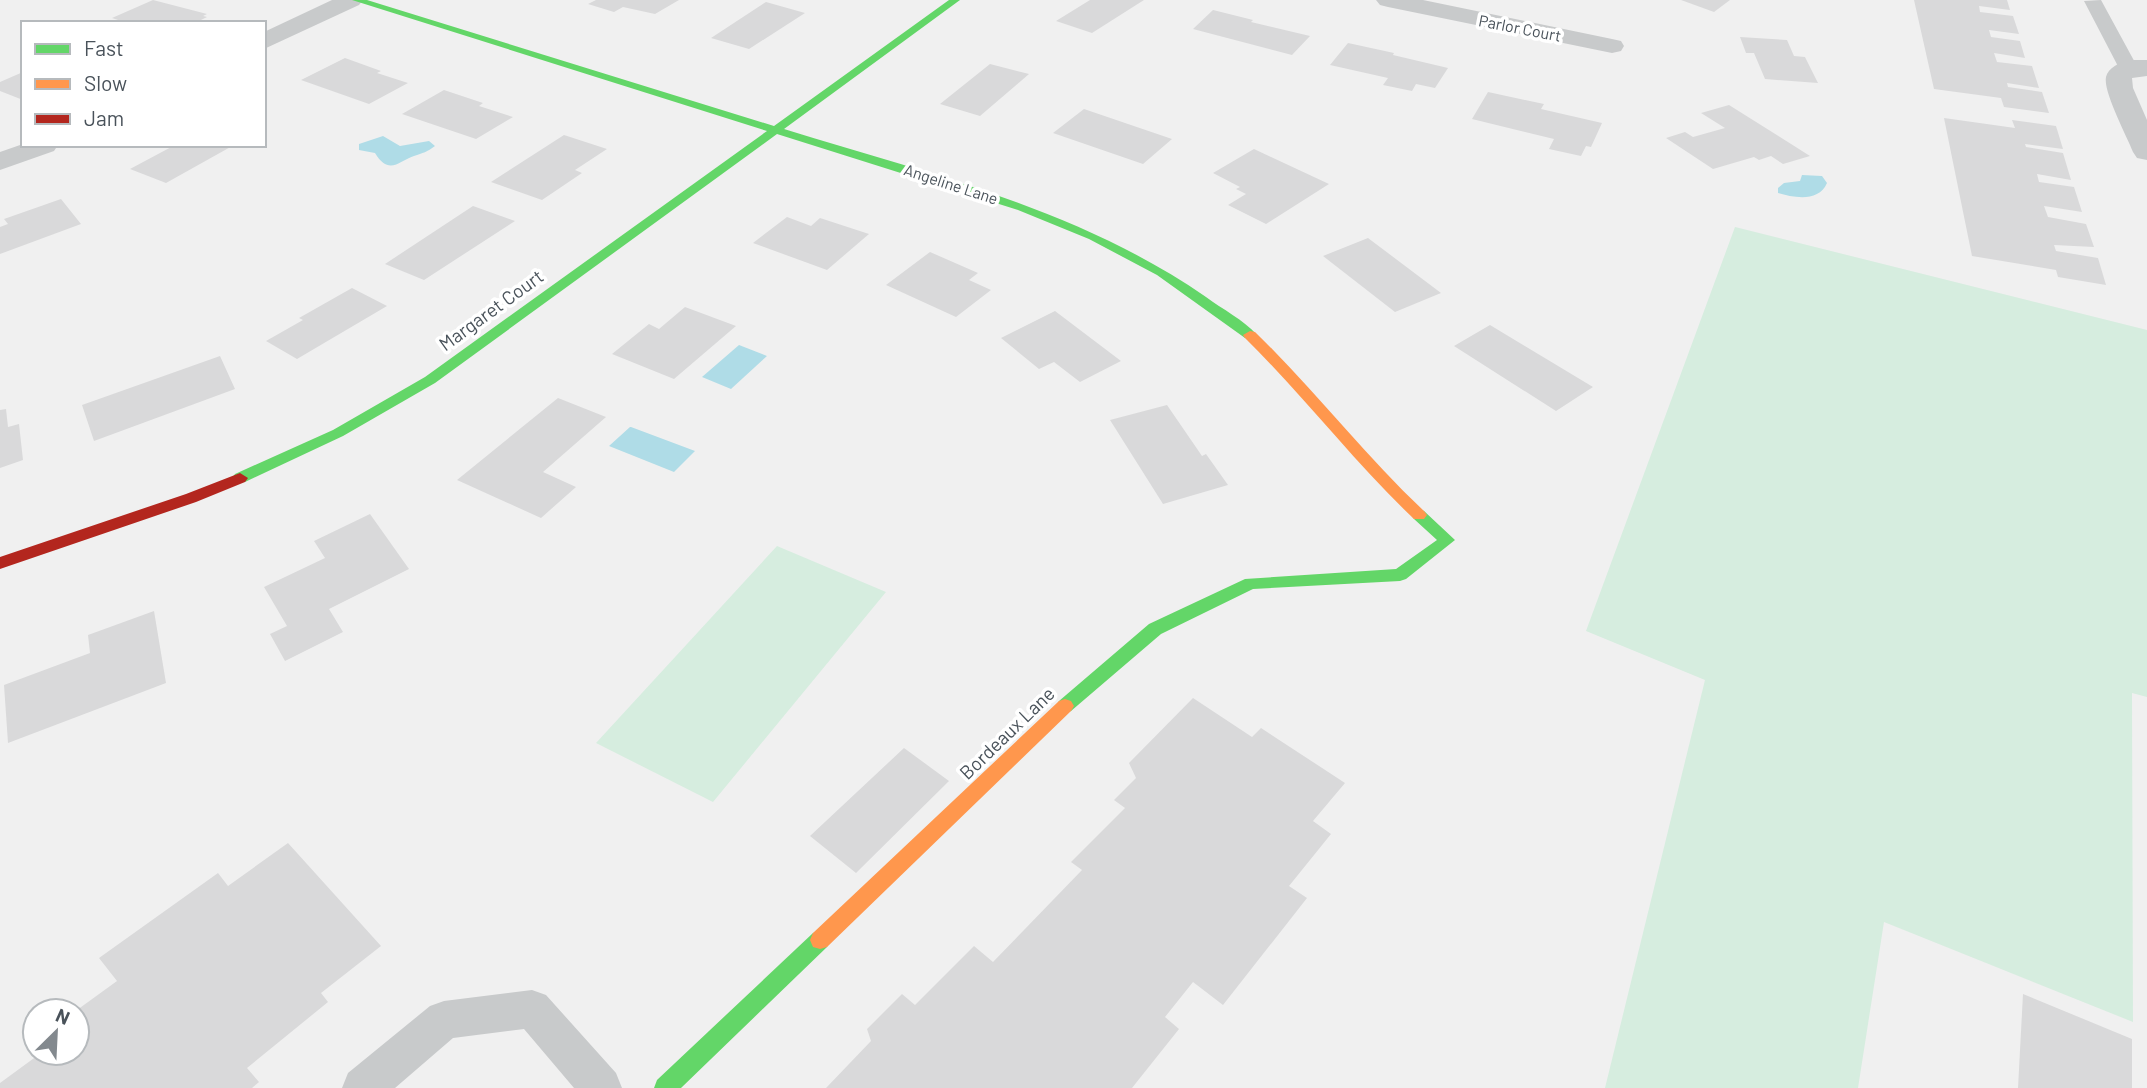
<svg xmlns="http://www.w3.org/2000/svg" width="2147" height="1088" font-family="Barlow,sans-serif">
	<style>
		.green { fill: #d6eddf }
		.water { fill: #afdce7 }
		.building { fill: #d9d9da }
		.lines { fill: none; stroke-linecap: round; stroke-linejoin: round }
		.lane { fill: #c8cacb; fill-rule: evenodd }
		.street { fill: #c8cacb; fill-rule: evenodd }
		.fast { fill: #63d668; fill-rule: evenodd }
		.slow { fill: #ff974d; fill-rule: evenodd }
		.jam { fill: #b3261e; fill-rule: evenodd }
		.labels { text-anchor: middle; stroke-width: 7; stroke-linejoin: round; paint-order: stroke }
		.far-street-label { font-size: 16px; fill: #49525a; stroke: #fff }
		.street-label { font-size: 19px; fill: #49525a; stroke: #fff }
	</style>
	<rect width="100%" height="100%" fill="#f0f0f0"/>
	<!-- green -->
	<path class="green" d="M1735,227l412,103v367l-15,-4 1,329 -249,-100 -26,166h-253l100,-408 -119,-49z
		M777,546l109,46 -173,210 -117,-59z"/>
	<!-- water -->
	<path class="water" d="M383,136l17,10 29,-5 6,5c-8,6 -12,7 -21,10 -15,5 -25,20 -39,-3l-16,-3v-6z
		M1802,175l20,1 5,7c-8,19 -32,15 -49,10v-5l6,-5 16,-2z
		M739,345l28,11 -36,33 -29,-12z
		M630,427h1l64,24 -21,21 -65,-26z"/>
	<!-- building -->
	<path class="building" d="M153,0l54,14 -4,2 4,1 -12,6h-68l-15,-5z
		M596,0h83l-24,14 -32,-7 -9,5 -26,-8z
		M1090,0h54l-52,33 -36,-12z
		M1681,0h49l-16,12z
		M1914,0h93l3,10 -31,-4 1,6 33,4 6,18 -30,-4 2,7 29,4 5,17 -31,-5 3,9 35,4 7,22 -32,-5 1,4 34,5 7,21 -45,-6 -3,-9 -67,-9z
		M766,2l39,11 -56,36 -38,-11z
		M1213,10l40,10 -2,2 59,14 -18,19 -99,-26z
		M1740,37l47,3 7,16 11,1 13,26 -53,-4 -11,-26h-8z
		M1348,43l46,10 -1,2 55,13 -13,20 -19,-4 -4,7 -29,-6 5,-7 -58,-13z
		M345,58l36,13 -4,2 31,10 -39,21 -68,-24z
		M990,64l39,10 -49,42 -40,-12z
		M23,72v28l-23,-9v-9z
		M444,90l39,13 -4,3 34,11 -37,22 -74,-25z
		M1488,92l56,12 -3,5 61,14 -11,24 -5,-1 -5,10 -32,-7 5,-10 -82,-20z
		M1729,105l81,51 -27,8 -12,-8 -12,4 -5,-3 -41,12 -47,-31 19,-6 8,5 32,-9 -24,-15z
		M1084,109l88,30 -29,25 -90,-31z
		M1944,118l71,10 -3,-8 44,6 7,23 -38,-5 1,3 37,6 8,27 -34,-6 2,8 35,5 8,25 -38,-6 4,11 38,7 8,23 -40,-2 2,6 42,7 8,27 -48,-8 -2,-7 -84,-14z
		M564,135l43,14 -32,21 7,3 -40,27 -51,-18z
		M175,145h59l-68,38 -36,-14z
		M1254,149l75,35 -63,40 -38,-19 18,-11 -10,-5 4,-2 -27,-14z
		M61,199l20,25 -81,30v-27l8,-3 -4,-5z
		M473,206l42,15 -91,59 -39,-16z
		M787,217l24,9 9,-8 49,16 -42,36 -74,-27z
		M1368,238l73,55 -46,19 -72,-56z
		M930,252l48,21 -9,7 22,10 -35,27 -70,-32z
		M352,288l35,18 -90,53 -31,-18 37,-21 -4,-2z
		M685,307l51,19 -62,53 -62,-25 37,-30 10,5z
		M1055,311l66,50 -41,21 -26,-20 -15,7 -38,-31z
		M1490,325l103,62 -37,24 -102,-65z
		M220,356l15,33 -141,52 -12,-36z
		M558,398l48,19 -63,55 33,15 -35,31 -84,-38z
		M1167,405l35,51 4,-2 22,31 -65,19 -53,-84z
		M6,409l2,18 11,-3 4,36 -23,8v-58z
		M370,514l39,55 -80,40 14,23 -58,29 -15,-27 17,-8 -23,-39 61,-29 -11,-17z
		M154,611l12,72 -158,60 -4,-58 86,-32 -2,-18z
		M1193,698l59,39 9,-9 84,55 -32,38 18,13 -42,52 18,12 -84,107 -30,-23 -28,35 14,12 -47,59h-306l45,-47 -4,-12 35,-35 13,11 59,-59 19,16 89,-92 -11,-8 54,-54 -11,-8 22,-22 -7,-15z
		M904,748l45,33 -93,92 -46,-37z
		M288,843l93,103 -60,47 7,9 -81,66 12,14 -7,6h-252v-5l41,-30h36v-43l40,-29 -18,-23 119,-85 10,13z
		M2023,994l109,45v49h-114z"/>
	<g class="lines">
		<!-- lane -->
		<path class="lane" d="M2101,0l37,68 -3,4h-14l-37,-71z
			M532,990l14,5 70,78 6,15h-48l-50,-59 -71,9 -58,50h-53l6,-15 82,-67 14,-5z"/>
		<!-- street -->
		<path class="street" d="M332,0h31l-4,5 -95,44v-17z
			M1376,0h47l189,39 9,2 3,5 -3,5 -9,2 -224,-46 -8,-2z
			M2128,60h19v16l-15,2 1,10 14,32v40l-10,-2 -4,-6c-6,-16 -30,-60 -27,-75 2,-9 14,-15 22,-17z
			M23,144l35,1 -4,6 -54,19v-18z"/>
		<!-- fast -->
		<path class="fast" d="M352,0h15l407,126 175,-126h11l-176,129c145,45 295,80 422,168 16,12 38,23 51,38l-7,4 -5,-1 -88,-63 -68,-36 -71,-29 -241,-76 -342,249 -92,53 -98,46h-10l-3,-4 3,-4 98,-44 92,-53 342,-246z
			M1419,509l5,2 31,29 -49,39 -6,2 -147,8 -92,45 -90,77 -6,2 -6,-2 -3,-5 3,-5 90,-77 96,-45 151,-10 41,-29 -23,-21 -3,-4 3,-4z
			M820,931l7,2 3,7 -3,7 -146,141h-27l3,-8 156,-147z"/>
		<!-- slow -->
		<path class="slow" d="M1250,331l5,1c59,57 109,123 169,179l3,4 -3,4h-10c-60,-57 -110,-123 -169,-181l-2,-3z
			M1065,699l6,2 3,5 -3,5 -244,236 -7,2 -7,-2 -3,-7 3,-7 246,-232z"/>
		<!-- jam -->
		<path class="jam" d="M240,473l8,5 -3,4 -49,20 -196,67v-12l186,-63z"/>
	</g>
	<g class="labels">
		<!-- far-street labels -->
		<g class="far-street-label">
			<text transform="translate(1520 28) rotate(11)" y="6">Parlor Court</text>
			<text transform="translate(951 184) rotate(18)" y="6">Angeline Lane</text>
		</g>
		<!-- street labels -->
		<g class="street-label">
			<text transform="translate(491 310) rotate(-36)" y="7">Margaret Court</text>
			<text transform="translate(1007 733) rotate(-44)" y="7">Bordeaux Lane</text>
		</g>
	</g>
	<!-- legend -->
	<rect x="21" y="21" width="245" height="126" fill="#ffffff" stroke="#b6babd" stroke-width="2"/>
	<rect x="35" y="44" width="35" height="10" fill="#63d668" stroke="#b6babd" stroke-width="2"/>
	<text x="84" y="56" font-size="21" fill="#49525a">Fast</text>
	<rect x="35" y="79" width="35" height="10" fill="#ff974d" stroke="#b6babd" stroke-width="2"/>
	<text x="84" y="91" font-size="21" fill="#49525a">Slow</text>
	<rect x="35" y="114" width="35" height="10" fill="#b3261e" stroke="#b6babd" stroke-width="2"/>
	<text x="84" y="126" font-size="21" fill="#49525a">Jam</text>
	<!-- north arrow -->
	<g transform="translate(56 1032) rotate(24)"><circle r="33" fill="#ffffff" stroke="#b6babd" stroke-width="2"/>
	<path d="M0-5L12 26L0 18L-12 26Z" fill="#83898e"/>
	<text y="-10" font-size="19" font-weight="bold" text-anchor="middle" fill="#49525a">N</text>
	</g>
</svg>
